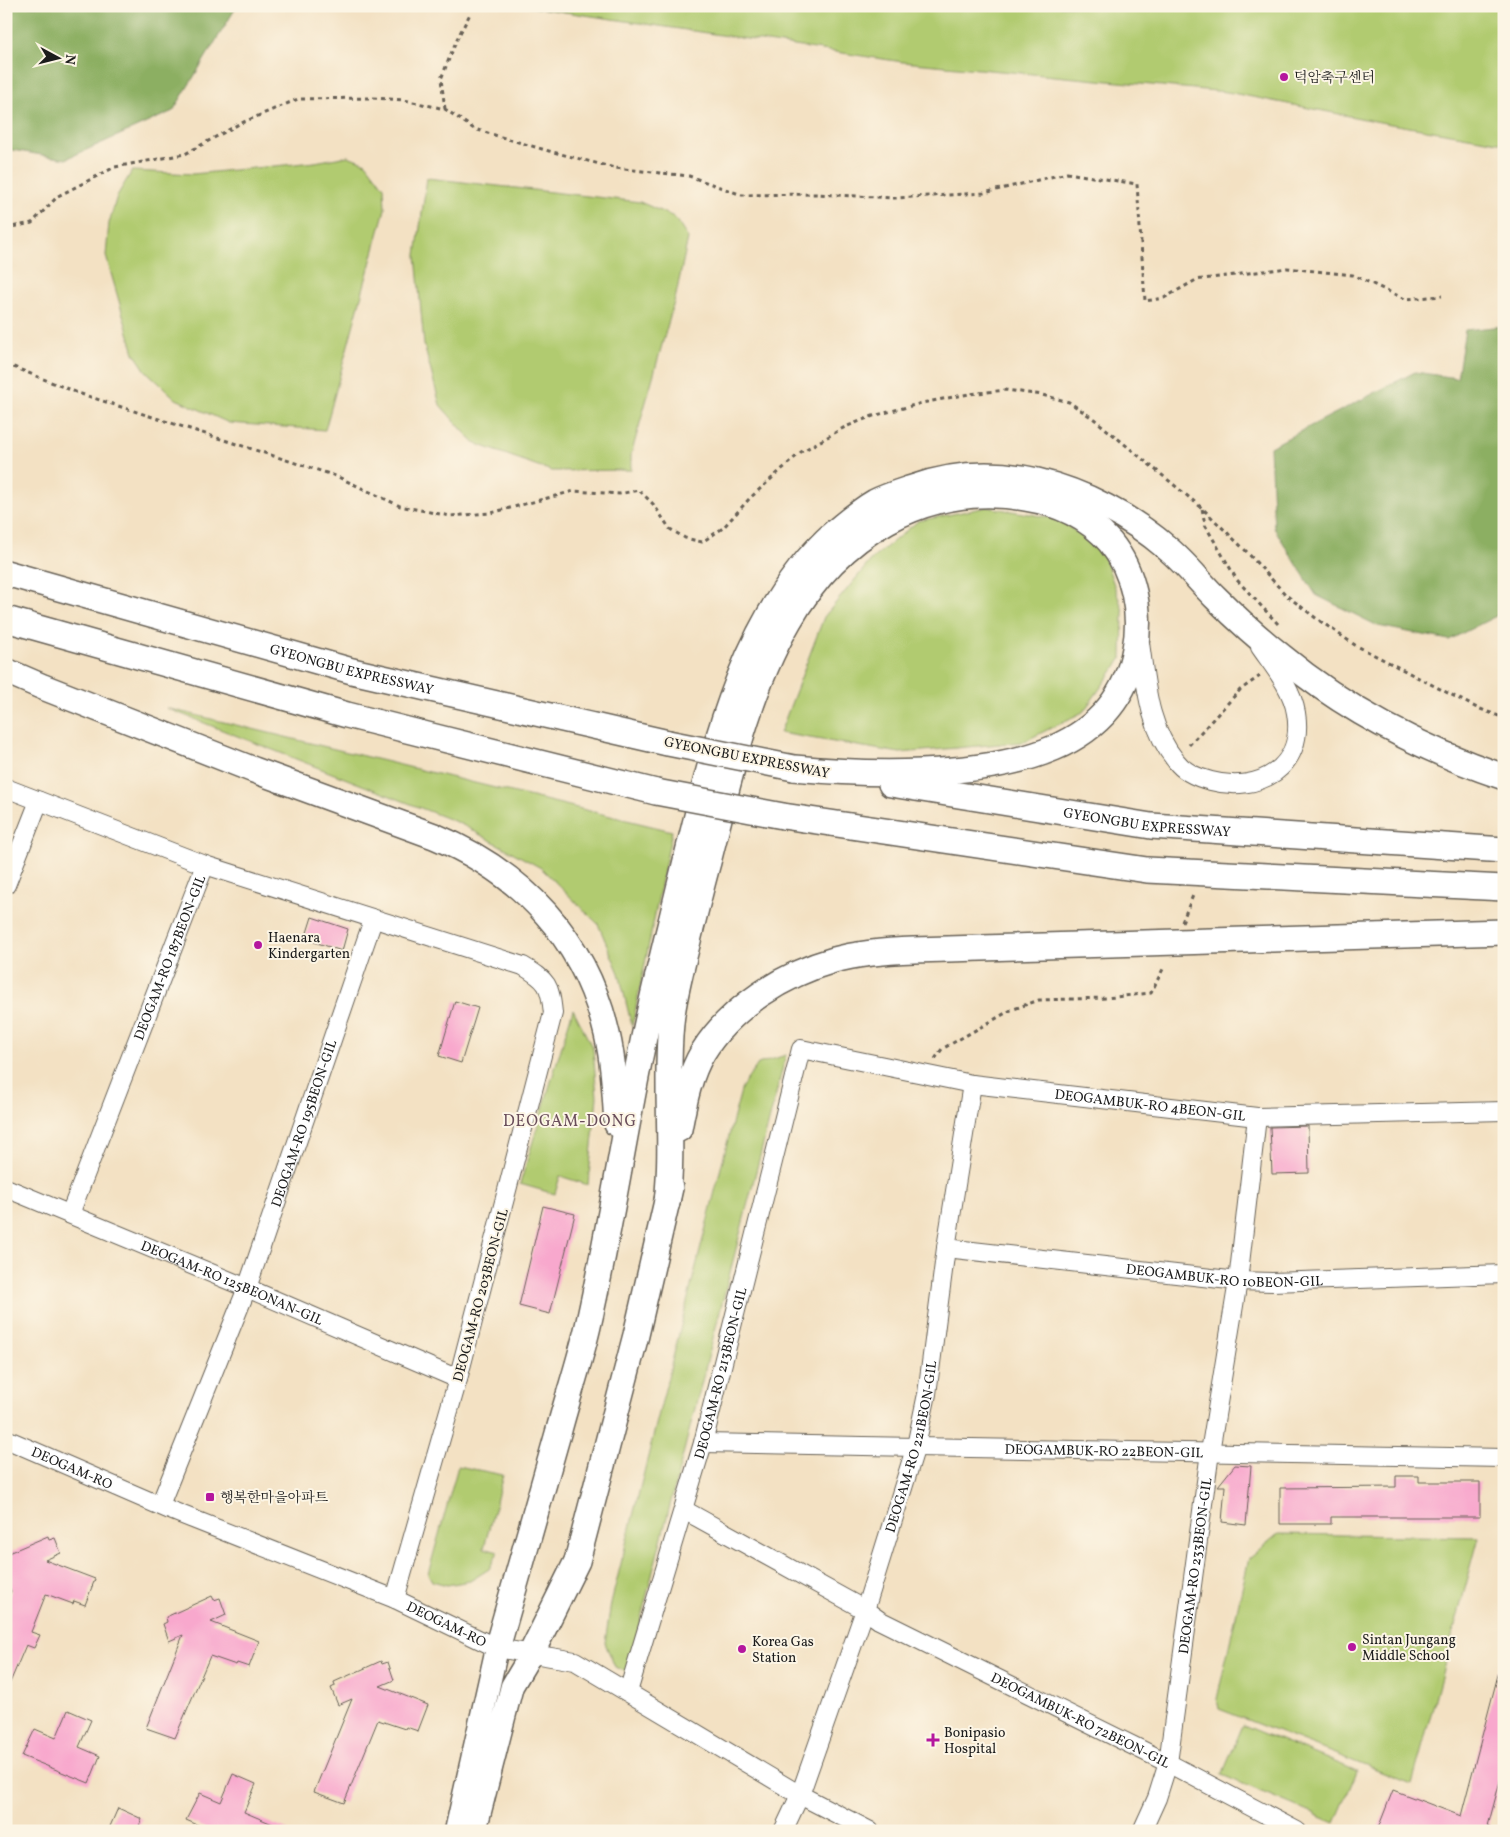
<svg xmlns="http://www.w3.org/2000/svg" width="1510" height="1837" font-family="Vollkorn,'Noto Serif KR',serif">
	<style>
		.green { fill: #b1cb70; stroke: #667446 }
		.forest { fill: #8caf62; stroke: #54663f }
		.building { fill: #f8a8cd }
		.lines { fill: none; stroke-linecap: round; stroke-linejoin: round }
		.minor-casing { stroke: #676156; stroke-width: 20 }
		.major-casing { stroke: #676156; stroke-width: 25 }
		.highway-casing { stroke: #676156; stroke-width: 28 }
		.path { stroke: #676156; stroke-width: 3; stroke-dasharray: 4 4; stroke-linecap: butt }
		.minor { stroke: #fff; stroke-width: 18 }
		.major { stroke: #fff; stroke-width: 22 }
		.highway { stroke: #fff; stroke-width: 25 }
		.highway-bridge-casing { stroke: #676156; stroke-width: 28; stroke-linecap: butt }
		.highway-bridge { stroke: #fff; stroke-width: 25 }
		.poi-dot { fill: #b5179e; stroke: #fcf5e5; stroke-width: 2 }
		.labels { text-anchor: middle; stroke-width: 4; stroke-linejoin: round; paint-order: stroke }
		.poi-label { font-size: 14px; fill: #1c1c1c; stroke: #fcf5e5; text-anchor: start }
		.street-label { font-size: 14px; fill: #1c1c1c; stroke: #fcf5e5 }
		.quarter-label { font-size: 16px; letter-spacing: 1px; fill: #694d5a; stroke: #fcf5e5 }
	</style>
	<rect width="100%" height="100%" fill="#fcf5e5"/>
	<filter id="ink" filterUnits="userSpaceOnUse"><feTurbulence type="fractalNoise" baseFrequency=".02" numOctaves="2"/><feDisplacementMap in="SourceGraphic" scale="10" xChannelSelector="R" yChannelSelector="G"/><feConvolveMatrix kernelMatrix="1 2 1 2 8 2 1 2 1" color-interpolation-filters="sRGB"/></filter>
	<filter id="wash" filterUnits="userSpaceOnUse"><feTurbulence type="fractalNoise" baseFrequency=".0096" numOctaves="4" result="noise"/><feDisplacementMap in="SourceGraphic" scale="20" xChannelSelector="R" yChannelSelector="G"/><feGaussianBlur stdDeviation="1.12" result="paint"/><feColorMatrix in="noise" values="0 0 0 0 0 0 0 0 0 0 0 0 0 0 0 0 0 1.4 0 .05"/><feComposite in="paint" operator="in"/></filter>
	<g filter="url(#wash)">
		<rect width="100%" height="100%" fill="#f3e1c3"/>
		<!-- green -->
		<path class="green" d="M524,6h980v137l-119,-20 -158,-31 -324,-30z
			M348,156l18,7 18,24 1,22 -60,221 -96,-7 -53,-24 -30,-28 -12,-18 -28,-97 3,-33 8,-27 15,-25 61,3 122,-12z
			M427,178l213,24 34,15 14,21 -12,57 -45,160v15l-79,1 -78,-28 -34,-38 -16,-60 -8,-90z
			M987,507l72,12 44,34 20,58 -1,47 -39,54 -60,30 -123,11 -120,-20 44,-116 48,-58 46,-38z
			M166,708l506,123 -40,196 -13,-54 -21,-49 -57,-56 -82,-45z
			M573,1009l20,40 4,48 -9,88 -28,-9 -5,18 -35,-10z
			M786,1055l-159,617 -12,-5 -10,-24 6,-40 121,-479 10,-37 16,-23z
			M458,1466l45,9 -19,73 14,4 -9,17 -19,12 -23,4 -15,-4 -4,-7z
			M1278,1534l201,3 -67,247 -193,-75 -2,-10 32,-141z
			M1243,1725l114,46 -22,52 -113,-48z"/>
		<!-- forest -->
		<path class="forest" d="M6,6h231l-64,105 -107,48 -60,-10z
			M1504,326v286l-55,28 -71,-14 -62,-31 -42,-67 -4,-81 145,-75 42,6 8,-48z"/>
		<g id="blocks">
			<!-- building -->
			<path class="building" d="M312,917l36,12 -6,22 -37,-12z
				M455,1001l23,7 -17,55 -22,-7z
				M1308,1126l1,47 -37,1 -2,-47z
				M543,1206l32,8 -25,100 -31,-8z
				M1235,1465l16,1 -5,59 -24,-3 3,-36h-7z
				M1396,1476h23v6h61v35h-149v7h-51v-36l116,-1z
				M48,1536l1,4 6,-2 6,15 -16,7 50,19 -10,26 -11,-4 -1,3 -27,-10 -15,38 9,3 -6,13 -8,-3 -20,47v-89l5,-12 -5,-11v-26z
				M212,1596l2,4 6,-2 6,17 -15,7 48,19 -10,26 -12,-4 -1,2 -26,-9 -35,82 -29,-10 37,-93 -14,6 -6,-17 4,-2 -1,-5z
				M381,1661l1,3 6,-2 6,18 -14,6 48,19 -10,26 -12,-4 -1,2 -27,-9 -34,83 -30,-11 38,-93 -14,6 -7,-17 4,-2 -1,-4z
				M1499,1671h5v95l-16,60 8,5h-119l16,-41 68,26z
				M68,1710l23,10 -12,27 21,9 -11,27 -67,-27 13,-27 21,9z
				M233,1774l23,10 -12,28 45,19h-77l-26,-11 14,-27 21,9z
				M118,1808l24,11 -5,12h-29z"/>
		</g>
	</g>
	<g filter="url(#ink)">
		<use href="#blocks" fill-opacity="0" stroke="#676156" stroke-width="1"/>
		<g class="lines">
			<!-- minor casing -->
			<g class="minor-casing">
				<g id="minor">
					<path d="M1140,643c6,41 8,84 36,118 8,11 23,17 35,20 48,13 94,-14 85,-68 -4,-25 -23,-47 -36,-66"/>
					<path d="M6,788l199,77 318,101c25,15 27,19 30,47l-95,366 -63,220"/>
					<path d="M6,885l33,-84"/>
					<path id="s1" d="M6,1188l241,100 211,91"/>
					<path id="s2" d="M70,1214l135,-349"/>
					<path id="s3" d="M946,1248l292,33 34,1 232,-8"/>
					<path id="s4" d="M6,1439l164,71 225,89 102,49 78,13 225,134 70,36"/>
					<path id="s5" d="M703,1443l801,15"/>
					<path id="s6" d="M160,1505l87,-217 126,-368"/>
					<path id="s7" d="M684,1510l181,100 14,10 289,143 129,68"/>
					<path id="s8" d="M628,1692l75,-249 98,-394 171,35 285,33 247,-6"/>
					<path id="s9" d="M783,1831l17,-36 65,-185 51,-164 11,-52 19,-146 26,-164"/>
					<path id="s10" d="M1142,1831l15,-33 11,-35 42,-311 28,-171 19,-164"/>
				</g>
			</g>
			<!-- major casing -->
			<g class="major-casing">
				<path id="major" d="M456,1831l41,-183
					M475,1831l37,-145 19,-32"/>
			</g>
			<!-- highway casing -->
			<g class="highway-casing">
				<g id="highway">
					<path id="s11" d="M6,573l346,98 316,72"/>
					<path d="M6,619l341,96 309,77"/>
					<path d="M6,671l37,16 211,83 180,66c89,37 151,103 173,198 7,30 8,60 10,90"/>
					<path id="s12" d="M891,784l260,42 353,24"/>
					<path d="M783,816l364,54 357,18"/>
					<path d="M679,1129c5,-26 10,-54 24,-77 27,-44 81,-78 131,-92 26,-7 53,-9 80,-10l590,-18"/>
					<path d="M667,1203c7,-60 -2,-120 4,-180 2,-22 8,-44 13,-66 8,-32 15,-63 24,-95 21,-81 38,-167 81,-241 49,-86 135,-140 236,-123 32,5 63,19 85,44 24,29 32,71 25,107 -18,103 -127,120 -214,123 -43,2 -84,0 -127,-4"/>
					<path d="M497,1648c21,-73 41,-145 62,-218 9,-34 21,-69 29,-104 21,-92 35,-186 54,-279 11,-55 25,-108 38,-162 30,-120 59,-269 156,-354 12,-10 25,-21 39,-29 12,-6 25,-10 37,-14 42,-15 82,-17 125,-7 47,11 94,36 130,67 18,15 32,33 48,49 21,21 43,41 66,59 65,54 143,94 223,121"/>
					<path d="M531,1654l46,-93 59,-226 34,-147"/>
				</g>
			</g>
			<!-- path -->
			<path class="path" d="M445,109l-4,-30 16,-40 14,-27
				M6,228l26,-5 26,-27 57,-29 70,-13 54,-30 59,-25 75,-1 31,2 41,9 29,20 75,22 66,17 74,8 53,19 74,-1 79,4 89,-5 83,-20 70,11 8,117 19,-3 32,-18 91,-12 66,7 52,24 37,-3
				M6,364l72,29 258,83 64,30 50,10 41,-3 83,-22 45,3 20,-4 15,15 16,24 15,9 17,4 21,-14 27,-30 51,-46 44,-25 28,-11 49,-13 47,-9 37,-4 36,5 27,7 25,17 108,89
				M1278,624l-41,-44 -32,-55 -3,-17 43,42 41,45 31,24 38,26 120,62 29,11
				M1189,745l51,-55 20,-14
				M1182,922l12,-29
				M935,1059l7,-10 69,-39 28,-10 67,-2 45,-5 13,-26"/>
			<!-- minor -->
			<use href="#minor" class="minor"/>
			<!-- major -->
			<use href="#major" class="major"/>
			<!-- highway -->
			<use href="#highway" class="highway"/>
			<!-- highway-bridge casing -->
			<g class="highway-bridge-casing">
				<path id="highway-bridge" d="M668,743l126,25
					M656,792l127,24"/>
			</g>
			<!-- highway-bridge -->
			<use href="#highway-bridge" class="highway-bridge"/>
		</g>
	</g>
	<!-- markers -->
	<g class="poi-dot">
		<circle cx="1284" cy="77" r="5"/>
		<circle cx="258" cy="945" r="5"/>
		<rect x="205" y="1492" width="10" height="10" rx="2.5"/>
		<circle cx="1352" cy="1647" r="5"/>
		<circle cx="742" cy="1649" r="5"/>
		<path d="M930.5 1732.5h5v5h5v5h-5v5h-5v-5h-5v-5h5z"/>
	</g>
	<g class="labels">
		<!-- poi labels -->
		<g class="poi-label">
			<text x="1294" y="82">덕암축구센터</text>
			<text x="268" y="942">Haenara<tspan x="268" dy="16">Kindergarten</tspan></text>
			<text x="220" y="1502">행복한마을아파트</text>
			<text x="1362" y="1644">Sintan Jungang<tspan x="1362" dy="16">Middle School</tspan></text>
			<text x="752" y="1646">Korea Gas<tspan x="752" dy="16">Station</tspan></text>
			<text x="944" y="1737">Bonipasio<tspan x="944" dy="16">Hospital</tspan></text>
		</g>
		<!-- street labels -->
		<g class="street-label">
			<text dy="5" stroke="none"><textPath href="#s11" startOffset="359">GYEONGBU EXPRESSWAY</textPath></text>
			<text transform="translate(747 757) rotate(11)" y="5">GYEONGBU EXPRESSWAY</text>
			<text dy="5" stroke="none"><textPath href="#s12" startOffset="259">GYEONGBU EXPRESSWAY</textPath></text>
			<text dy="5" stroke="none"><textPath href="#s2" startOffset="275">DEOGAM-RO 187BEON-GIL</textPath></text>
			<text dy="5" stroke="none"><textPath href="#s8" startOffset="1020">DEOGAMBUK-RO 4BEON-GIL</textPath></text>
			<text dy="5" stroke="none"><textPath href="#s6" startOffset="408">DEOGAM-RO 195BEON-GIL</textPath></text>
			<text dy="5" stroke="none"><textPath href="#s3" startOffset="280">DEOGAMBUK-RO 10BEON-GIL</textPath></text>
			<text dy="5" stroke="none"><textPath href="#s1" startOffset="245">DEOGAM-RO 125BEONAN-GIL</textPath></text>
			<text transform="translate(480 1295) rotate(-75)" y="5">DEOGAM-RO 203BEON-GIL</text>
			<text dy="5" stroke="none"><textPath href="#s8" startOffset="332">DEOGAM-RO 213BEON-GIL</textPath></text>
			<text dy="5" stroke="none"><textPath href="#s9" startOffset="406">DEOGAM-RO 221BEON-GIL</textPath></text>
			<text dy="5" stroke="none"><textPath href="#s5" startOffset="401">DEOGAMBUK-RO 22BEON-GIL</textPath></text>
			<text dy="5" stroke="none"><textPath href="#s4" startOffset="72">DEOGAM-RO</textPath></text>
			<text dy="5" stroke="none"><textPath href="#s10" startOffset="272">DEOGAM-RO 233BEON-GIL</textPath></text>
			<text dy="5" stroke="none"><textPath href="#s4" startOffset="478">DEOGAM-RO</textPath></text>
			<text dy="5" stroke="none"><textPath href="#s7" startOffset="449">DEOGAMBUK-RO 72BEON-GIL</textPath></text>
		</g>
		<!-- quarter labels -->
		<g class="quarter-label">
			<text x="570" y="1126">DEOGAM-DONG</text>
		</g>
	</g>
	<!-- margin -->
	<rect width="1510" height="1837" fill="none" stroke="#fcf5e5" stroke-width="25"/>
	<!-- north arrow -->
	<g transform="translate(58 58) rotate(97)" stroke="#fcf5e5" stroke-width="4" paint-order="stroke">
	<path d="M0-4L9 19L0 12L-9 19Z" fill="#1c1c1c"/>
	<text y="-8" font-size="14" font-weight="bold" text-anchor="middle" fill="#1c1c1c">N</text>
	</g>
</svg>
